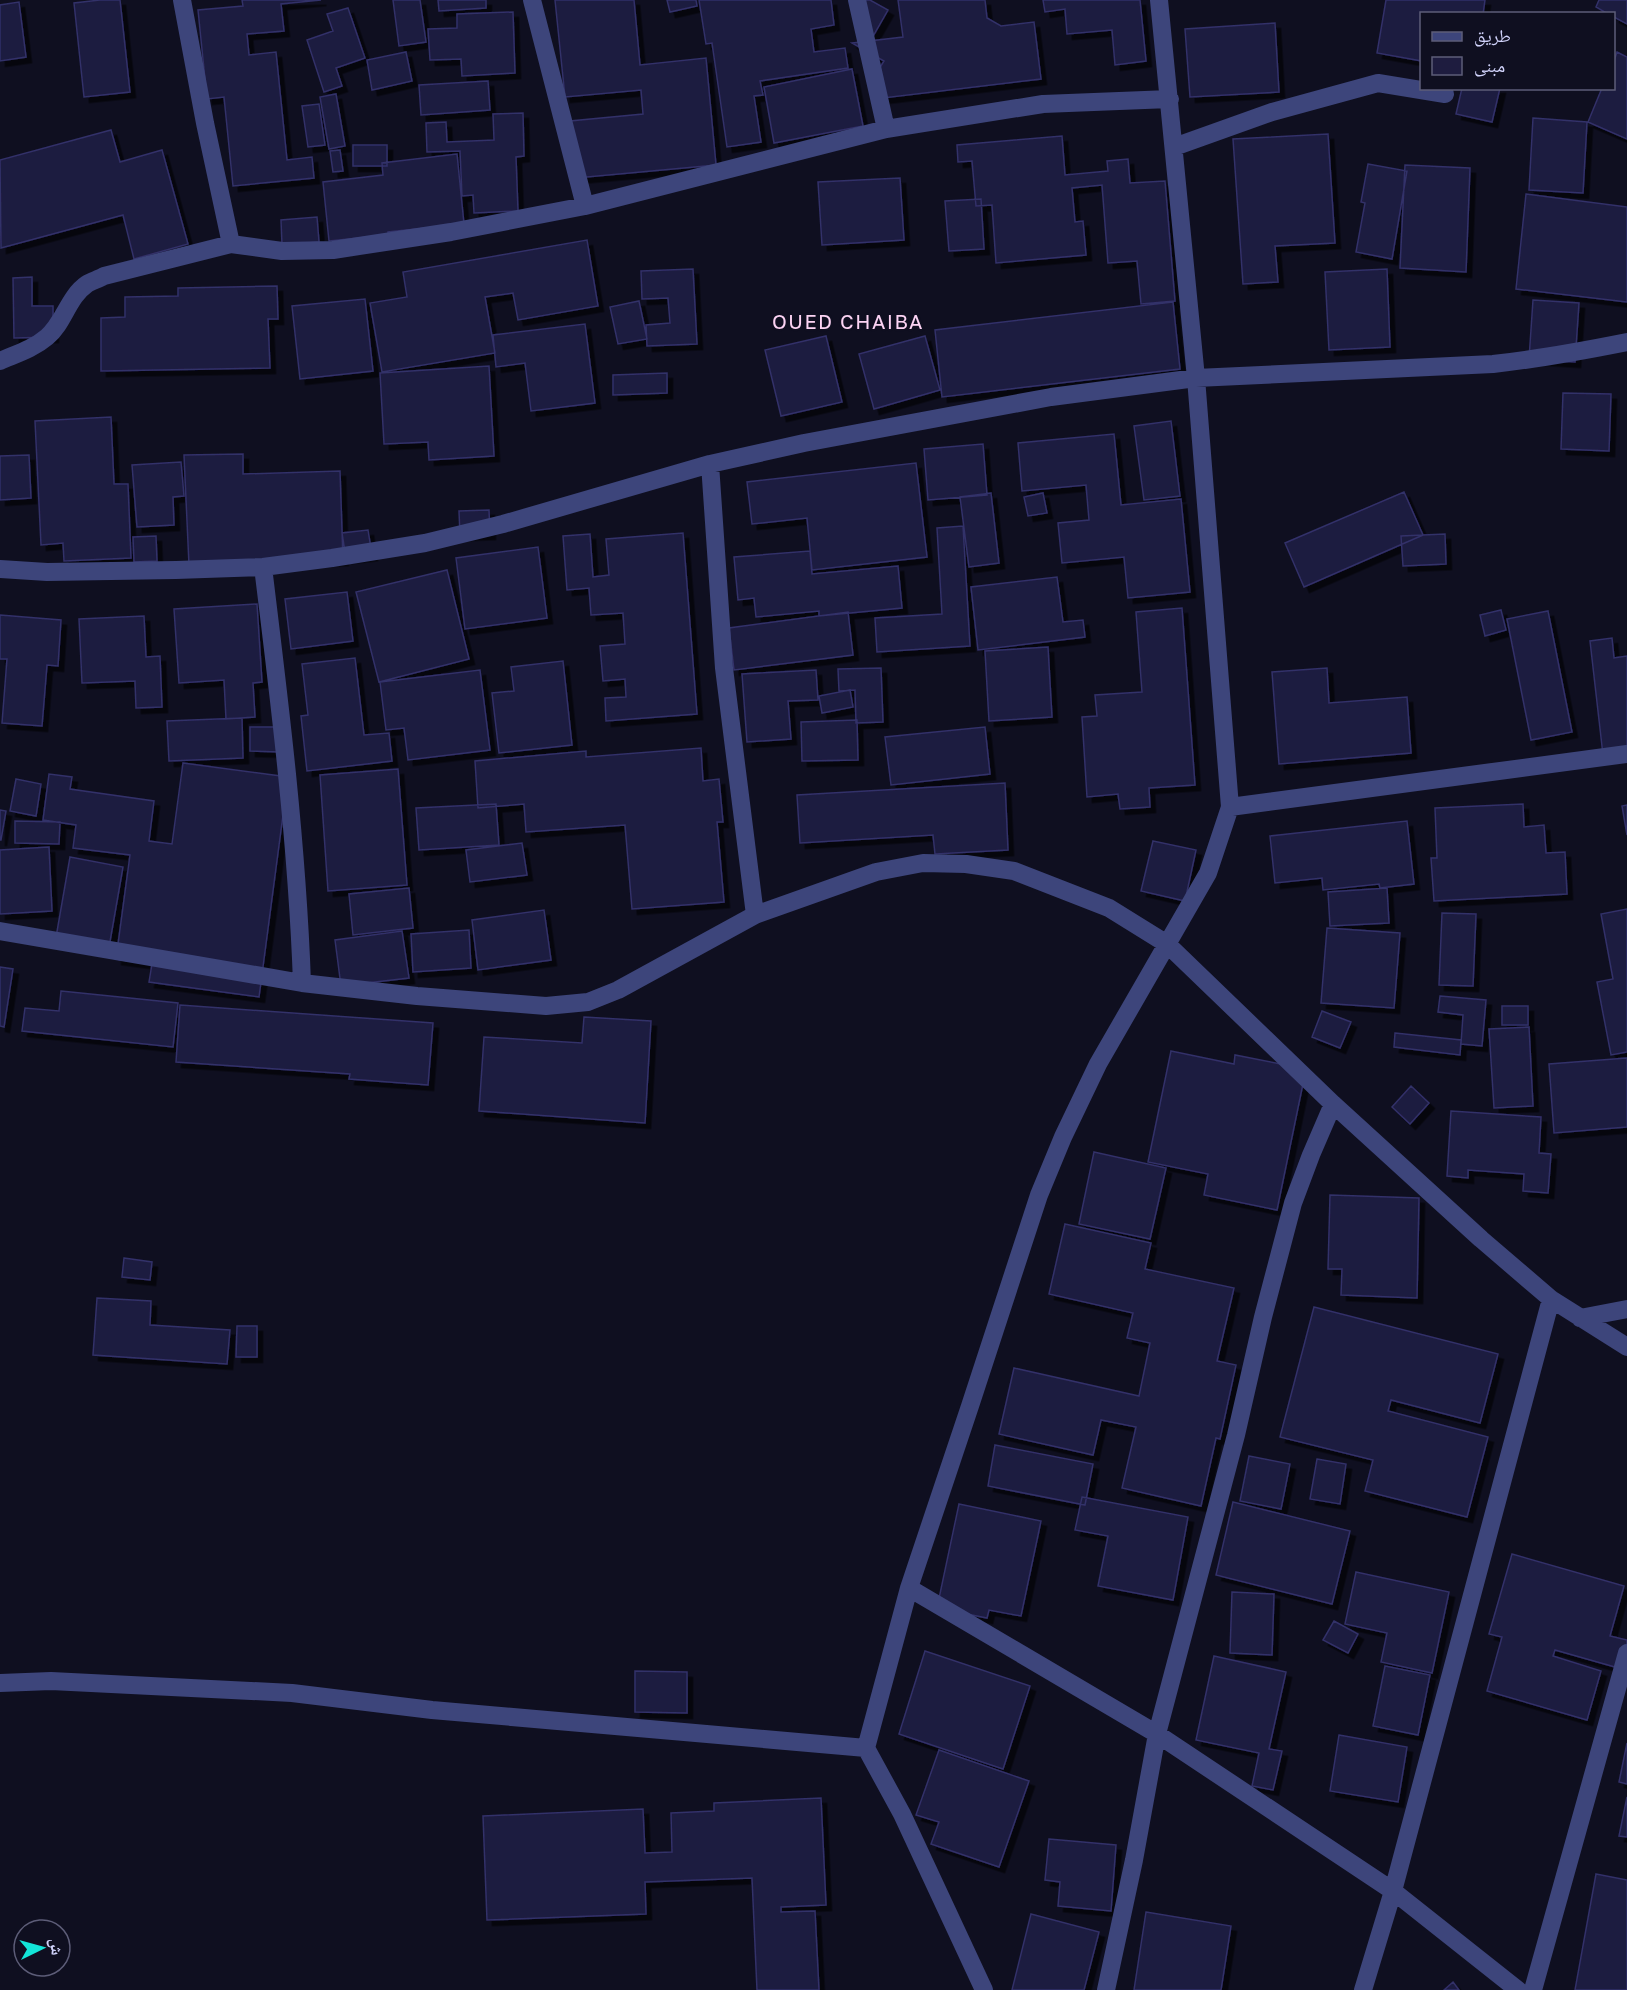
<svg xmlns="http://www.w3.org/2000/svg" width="1627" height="1990" font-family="'Golos Text','Noto Naskh Arabic',sans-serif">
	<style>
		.building { fill: #1e1c3f; stroke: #323069; stroke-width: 1.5; filter: url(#shadow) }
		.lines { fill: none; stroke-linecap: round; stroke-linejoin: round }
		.minor { stroke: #3d457b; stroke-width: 18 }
		.labels { text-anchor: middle; stroke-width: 4.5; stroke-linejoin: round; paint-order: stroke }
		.quarter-label { font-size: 20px; letter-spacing: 1.5px; fill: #fbd3f3; stroke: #0f0f20 }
	</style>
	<defs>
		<filter id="shadow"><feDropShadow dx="5.5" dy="5.5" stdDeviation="0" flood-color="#0009"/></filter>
	</defs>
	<rect width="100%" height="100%" fill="#0f0f20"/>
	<!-- building -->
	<path class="building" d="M100,0h20l10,92 -46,5 -10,-94z
		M242,0h79l-40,4 3,27 -37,3 2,21 27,-3 11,108 25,-3 2,21 -81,8 -9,-89 -17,2 -9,-89 45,-4z
		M393,0h27l6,42 -27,4z
		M438,0h48v8l-47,3z
		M555,0h79l6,65 66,-7 10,107 -140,13 -6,-57 73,-7 -2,-24 -76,7z
		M667,0h29l1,6 -27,6z
		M699,0h132l3,25 -23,4 3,23 31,-4 3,20 -88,13 3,14 -9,1 7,46 -34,5 -15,-104 -6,1z
		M856,0h14l18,10 -16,28z
		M898,0h87l2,18 14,8 33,-4 7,57 -158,19 -4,-29 5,-8 -32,-18 51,-6z
		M1043,0h97l6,61 -31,4 -3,-35 -45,4 -2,-25 -20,3z
		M1386,0h99l-2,14h-61v47l-45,-8z
		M1599,0h28v24l-13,-7v-3h-6l-12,-7z
		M19,2l7,55 -26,4v-56z
		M348,8l17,50 -29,10 6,18 -18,6 -17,-52 26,-9 -6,-17z
		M513,12l2,61 -53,3 -1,-17 -31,1 -2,-31 29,-1v-14z
		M1275,23l4,69 -89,5 -5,-68z
		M406,52l6,29 -40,9 -5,-30z
		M1617,52l10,5v82l-39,-17 14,-34h12v-27z
		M852,69l11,57 -89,17 -10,-56z
		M488,81l2,29 -69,5 -2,-30z
		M1462,88h38l-8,34 -36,-8z
		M336,94l9,52 -16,3 -9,-52z
		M319,104l6,41 -17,2 -6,-41z
		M523,113l1,43 -8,1 2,54 -44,2 -1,-18 -11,1 -2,-45 -33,1 -1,-29 20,-1 1,20 47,-2 -1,-26z
		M1533,118l54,4 -4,71 -54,-3z
		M111,130l9,32 42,-12 26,94 -54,15 -11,-44 -122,33 -1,-88z
		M1328,134l7,109 -60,3 3,36 -35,2 -10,-145z
		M1062,136l3,39 43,-4 -1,-10 21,-2 2,24 35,-2 10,120 -34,3 -4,-43 -29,2 -6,-78 -30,3 3,34 8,-1 3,34 -90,8 -4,-58 -16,1 -4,-45 -14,1 -1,-17z
		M353,145h34v21h-34z
		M340,150l3,21 -10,1 -3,-21z
		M457,154l7,70 -76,8v3l-59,6 -6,-59 60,-7 -1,-12z
		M1368,164l39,7 -15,88 -36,-7 9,-49 -4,-1z
		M1405,165l65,3 -4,104 -66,-4z
		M900,178l4,62 -82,5 -4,-63z
		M1526,194l101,13v95l-111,-13z
		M981,199l3,50 -35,2 -4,-50z
		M317,217l2,25 -37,3 -1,-25z
		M587,240l11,66 -80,14 -5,-27 -28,4 10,56 -113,19 -12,-69 37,-6 -4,-25z
		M693,269l4,75 -50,2 -1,-21 24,-2 -2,-25 -26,1 -1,-28z
		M1387,269l3,78 -61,3 -4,-78z
		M32,277v29h21v31l-39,1 -1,-60z
		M277,286l1,33h-10l2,49 -169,3v-53l24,-1v-20l53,-1v-8z
		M365,299l8,72 -73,8 -8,-73z
		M1533,300l46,3 -4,59 -46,-3z
		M639,301l8,38 -29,5 -8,-37z
		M1173,302l7,67 -238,28 -7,-67z
		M585,324l10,79 -64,8 -6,-48 -29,4 -3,-32z
		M826,336l16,66 -61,14 -16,-66z
		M925,336l15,54 -66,19 -15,-55z
		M489,366l5,90 -65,4 -1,-18 -44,2 -4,-71z
		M667,373v20l-54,2v-20z
		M1563,393l48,1 -2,57 -48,-2z
		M111,417l3,67h14l3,74 -67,3 -1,-18 -22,2 -6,-124z
		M1171,421l9,75 -36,4 -10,-74z
		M1114,434l7,71 60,-6 9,93 -62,6 -4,-41 -62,6 -4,-40 31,-3 -3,-35 -64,6 -4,-48z
		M983,444l4,51 -59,5 -4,-51z
		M243,454v20l97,-3 3,89 -154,5 -5,-110z
		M29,455l2,43 -31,2v-44z
		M181,462l3,34 -11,1 1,28 -37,2 -5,-62z
		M916,463l11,94 -115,13 -5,-52 -55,6 -5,-42z
		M1404,492l19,43 -119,52 -19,-44z
		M991,493l8,70 -30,4 -9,-70z
		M1043,493l4,20 -19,3 -4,-19z
		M489,510l1,24 -30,1 -1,-24z
		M963,526l7,120 -93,6 -2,-34 67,-4 -5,-86z
		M368,530l4,25 -26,3 -4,-25z
		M683,533l14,181 -91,7 -1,-23 21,-1 -1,-18 -22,2 -3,-35 25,-2 -2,-31 -32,2 -2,-27 -22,2 -4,-54 27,-2 3,43 16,-2 -3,-36z
		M1445,534l1,30 -43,2 -2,-30z
		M156,536l1,25 -23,1 -1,-25z
		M538,547l9,71 -82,11 -9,-71z
		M810,551l2,23 86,-8 4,42 -83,8v-5l-63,6 -2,-19 -16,2 -4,-43z
		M447,570l22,89 -90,23 -23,-90z
		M1057,577l6,45 20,-2 2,17 -107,13 -7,-63z
		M347,592l6,49 -62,8 -6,-50z
		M257,604l5,78 -9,1 2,34 -29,2 -2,-39 -45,3 -5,-74z
		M1182,608l13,177 -46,3 1,19 -30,2 -2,-15 -31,3 -5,-80 15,-1 -2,-21 47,-3 -6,-80z
		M1501,610l5,20 -21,6 -5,-21z
		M1548,611l24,121 -41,8 -24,-121z
		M848,612l5,43 -119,15 -5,-42z
		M0,615l61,5 -3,46 -11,-1 -5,61 -40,-3 5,-64h-7z
		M144,616l2,41 14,-1 2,51 -26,1 -1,-27 -53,2 -3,-64z
		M1612,638l2,20 13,-2v96l-24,3 -13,-114z
		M1048,647l4,70 -63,4 -4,-70z
		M355,658l9,77 25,-2 3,28 -85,10 -6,-55 7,-1 -6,-51z
		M563,661l9,84 -73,8 -7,-60 22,-2 -3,-24z
		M881,668l2,54 -27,1 -1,-33 -16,1 -1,-22z
		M1327,668l2,35 78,-6 4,56 -132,11 -7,-92z
		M480,670l10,80 -82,10 -4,-32 -18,2 -6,-48z
		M816,670l2,30 -30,1 3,38 -44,3 -5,-68z
		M850,690l3,17 -31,6 -3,-17z
		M242,718l1,40 -74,3 -2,-40z
		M857,720l1,40 -56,1 -1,-39z
		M250,727h30v25l-30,-1z
		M985,727l5,47 -99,11 -6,-48z
		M701,748l2,33 16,-2 4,43h-6l7,80 -92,7 -7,-84 -99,7 -2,-28 -46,4 -3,-47 111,-10v6z
		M183,763l105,14 -29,220 -110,-15 3,-18 -36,-5 14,-104 -57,-7 3,-23 -33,-5 6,-46 23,3 -2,12 84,12 -5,40 23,3z
		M398,769l9,116 -79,6 -8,-116z
		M16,779l25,5 -5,32 -26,-5z
		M1005,783l3,67 -73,4 -2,-19 -133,8 -3,-48z
		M496,804l3,41 -80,5 -3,-42z
		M1523,804l1,23 20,-2 2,28 19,-1 2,42 -133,7 -3,-43h6l-2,-50z
		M1627,805v30l-5,-29z
		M0,810l6,1 -5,29h-1z
		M15,821l45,1 -1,22 -44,-1z
		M1407,821l7,63 -34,4 -1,-4 -56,6 -1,-12 -47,5 -5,-47z
		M1153,841l43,9 -11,51 -44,-10z
		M522,843l5,32 -57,7 -4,-32z
		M49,847l3,64 -52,3v-64z
		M70,857l53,10 -15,86 -53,-10z
		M409,888l4,40 -60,7 -4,-41z
		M1387,888l2,35 -59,3 -2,-34z
		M1627,909v143l-16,3 -14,-73 16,-3 -12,-65z
		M544,910l7,50 -73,10 -6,-50z
		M1442,913l34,1 -3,72 -34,-1z
		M1327,928l73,5 -6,75 -73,-5z
		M469,930l2,38 -58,4 -2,-38z
		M402,931l7,47 -68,8 -6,-46z
		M0,967l13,2 -9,58 -4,-1z
		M61,991l117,12 -5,44 -151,-16 3,-23 34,3z
		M1440,996l46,4 -4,46 -21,-2 2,-29 -25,-3z
		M180,1005l253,18 -5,62 -79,-6 1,-5 -174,-12z
		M1502,1006h26v19h-26z
		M1322,1011l29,11 -11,26 -28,-11z
		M584,1017l67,4 -6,102 -166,-12 5,-74 98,6z
		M1529,1027l4,79 -39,2 -5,-79z
		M1395,1033l66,7 -1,15 -66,-8z
		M1171,1051l63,13 1,-9 71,14 -29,141 -73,-15 4,-21 -60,-12z
		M1627,1058v69l-73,6 -5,-69z
		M1411,1086l18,17 -19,21 -18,-17z
		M1451,1111l90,6 -2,36 12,1 -3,39 -25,-2 1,-17 -56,-4v8l-21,-2z
		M1094,1152l72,16 -16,71 -71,-15z
		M1330,1195l89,3 -2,100 -76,-3 1,-26h-14z
		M1065,1224l86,19 -6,26 89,19 -17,73 19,4 -16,74 -4,-1 -15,68 -79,-18 14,-61 -35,-7 -8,35 -94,-21 15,-66 125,28 11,-53 -23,-5 6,-25 -84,-19z
		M124,1258l28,4 -2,18 -28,-3z
		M97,1298l54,3 -1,24 80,5 -3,34 -134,-9z
		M1314,1307l184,47 -18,69 -89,-23 -3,11 100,26 -21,80 -102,-26 8,-31 -93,-23z
		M237,1326h20v31h-21z
		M995,1445l98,19 -8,41 -97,-19z
		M1249,1456l41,8 -9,45 -41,-8z
		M1317,1459l29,5 -6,40 -30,-5z
		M1082,1497l106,20 -15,83 -75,-14 10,-50 -33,-6z
		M1233,1502l117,29 -18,73 -116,-29z
		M959,1504l82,17 -20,95 -32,-6 -2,8 -50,-10z
		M1512,1554l112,32 -14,50 17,4v11l-5,18 -67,-19 -2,6 48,15 -14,49 -100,-29 15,-54 -13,-3z
		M1356,1572l93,20 -17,81 -51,-11 6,-29 -42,-9z
		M1232,1592l42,2 -2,61 -42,-2z
		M1334,1621l24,13 -10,19 -25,-13z
		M925,1651l105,35 -27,83 -104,-35z
		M1214,1656l72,16 -17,77 13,2 -9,39 -21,-4 7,-33 -63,-13z
		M1385,1666l45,9 -12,60 -45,-9z
		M635,1671l52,1v41l-52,-1z
		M1339,1735l68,12 -9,55 -68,-11z
		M1627,1743v41l-8,-2z
		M939,1750l90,31 -30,86 -68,-23 8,-22 -23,-7z
		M1627,1797v40l-8,-1z
		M821,1798l5,107 -45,2v5l34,-1 4,79h-62l-5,-112 -107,4 1,32 -159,6 -4,-104 160,-7 2,44 27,-1 -1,-39 43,-2v-8z
		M1049,1839l67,6 -5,66 -53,-5 2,-24 -15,-2z
		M1596,1874l31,6v110h-52z
		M1146,1912l85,14 -10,64h-87z
		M1031,1914l68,18 -15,58h-72z
		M1453,1982l6,8h-15z"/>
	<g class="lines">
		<!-- minor -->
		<path class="minor" d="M182,0l23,123 26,121 51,7 51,-1 118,-18 134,-26 301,-77 157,-25 127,-5
			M532,0l53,206
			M857,0l29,129
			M1174,147l98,-35 106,-29 67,11
			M0,361c16,-7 33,-12 47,-24 17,-14 21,-40 40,-53 5,-3 12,-5 17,-8l127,-32
			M710,464l14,204 31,247
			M263,567c17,138 34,276 39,416
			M0,569l47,3 129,-2 87,-3 69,-9 93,-15 78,-19 207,-60 94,-21 247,-46 145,-19 297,-14c45,-5 89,-13 134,-22
			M1230,807l397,-53
			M0,931l302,52 115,13 129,10 42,-4 30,-12 137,-75 121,-43 47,-9 43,1 48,7 95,37 58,36 166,160 148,135 70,60 76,48
			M1580,1318l47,-9
			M909,1588l248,146 236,157 125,99
			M0,1683l51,-2 241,12 140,17 434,38 36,66 82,176
			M866,1748l43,-160 61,-182 69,-211 24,-58 35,-73 110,-191 22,-66 -34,-429 -37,-378
			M1106,1990l28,-130 23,-126 79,-299 27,-118 30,-114 18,-48 22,-51
			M1363,1990l30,-99 158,-592
			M1533,1990l94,-337"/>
	</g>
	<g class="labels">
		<!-- quarter labels -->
		<g class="quarter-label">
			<text x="848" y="329">OUED CHAIBA</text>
		</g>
	</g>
	<!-- legend -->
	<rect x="1420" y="12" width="195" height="78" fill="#0f0f20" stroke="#5d5d78" stroke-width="1.5"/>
	<rect x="1432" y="32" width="30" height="9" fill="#3d457b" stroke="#5d5d78" stroke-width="1.5"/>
	<text x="1474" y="42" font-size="18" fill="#d1d3fb">طريق</text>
	<rect x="1432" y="57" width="30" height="18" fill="#1e1c3f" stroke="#5d5d78" stroke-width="1.5"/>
	<text x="1474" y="72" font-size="18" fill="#d1d3fb">مبنى</text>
	<!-- north arrow -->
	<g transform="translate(42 1948) rotate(85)"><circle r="28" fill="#0f0f20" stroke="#5d5d78" stroke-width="1.5"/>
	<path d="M0-4.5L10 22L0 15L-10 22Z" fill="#13e5d8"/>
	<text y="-9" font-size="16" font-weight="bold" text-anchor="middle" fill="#d1d3fb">ش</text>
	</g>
</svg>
